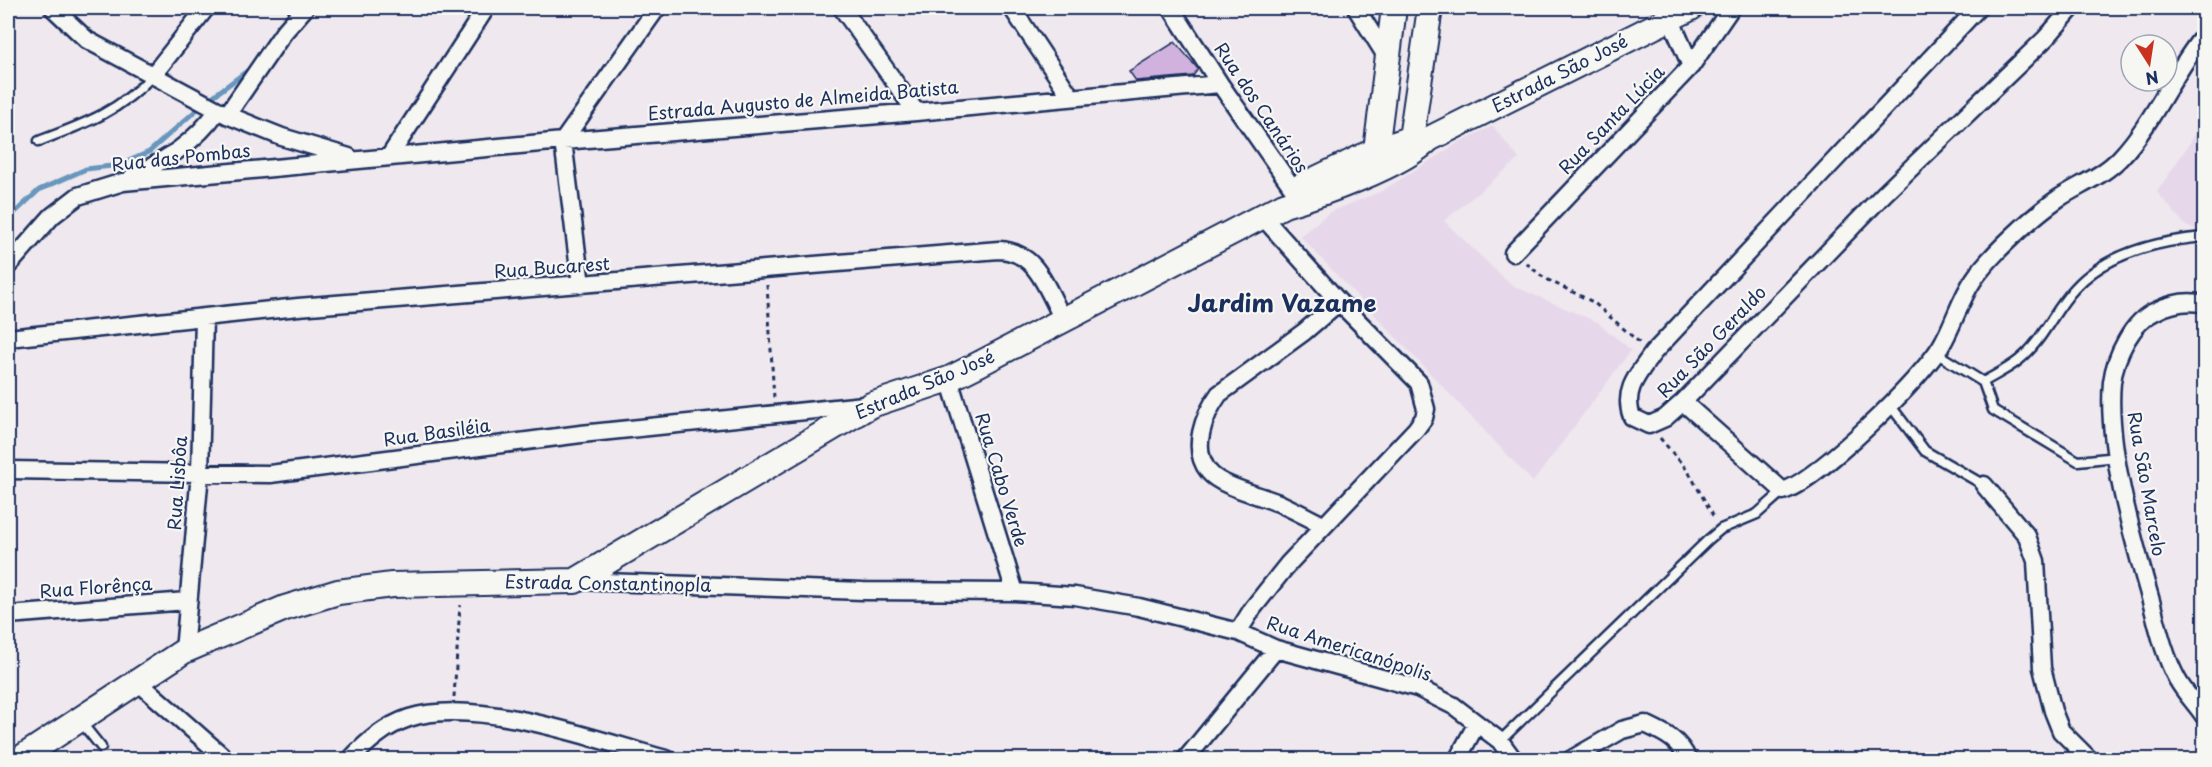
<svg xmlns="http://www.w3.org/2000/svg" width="2212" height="767" font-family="'Playpen Sans',sans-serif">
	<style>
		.built { fill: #e6d8ea }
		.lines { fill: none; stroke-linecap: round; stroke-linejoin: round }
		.stream { stroke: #6796bd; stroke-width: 5 }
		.building { fill: #d1b2df; stroke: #1b2f5e; stroke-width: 1.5 }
		.lane-casing { stroke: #1b2f5e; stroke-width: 13 }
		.street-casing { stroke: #1b2f5e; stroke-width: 21 }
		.secondary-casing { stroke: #1b2f5e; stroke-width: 28 }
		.path { stroke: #1b2f5e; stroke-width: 3; stroke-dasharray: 4.5 4.5; stroke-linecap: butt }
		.lane { stroke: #f6f6f2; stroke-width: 8 }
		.street { stroke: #f6f6f2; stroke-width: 16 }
		.secondary { stroke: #f6f6f2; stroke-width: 24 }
		.labels { text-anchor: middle; stroke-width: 4.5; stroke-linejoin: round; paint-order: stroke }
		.street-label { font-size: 18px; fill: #1b2f5e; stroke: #f6f6f2 }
		.district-label { font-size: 24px; font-weight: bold; fill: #1b2f5e; stroke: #f6f6f2 }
	</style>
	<rect width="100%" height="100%" fill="#efe8ee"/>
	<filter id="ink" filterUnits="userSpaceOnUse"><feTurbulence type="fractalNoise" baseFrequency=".0167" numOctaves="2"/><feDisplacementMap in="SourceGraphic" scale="12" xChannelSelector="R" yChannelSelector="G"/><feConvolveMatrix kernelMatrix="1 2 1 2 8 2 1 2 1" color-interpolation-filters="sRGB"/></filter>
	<g filter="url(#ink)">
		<!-- built -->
		<path class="built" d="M1493,126l26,33 -75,62 67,64 86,37 34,28 -98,132 -233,-246 30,-24 52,-21 79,-50z
			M2195,135l9,1v96l-18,-6 -29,-34z"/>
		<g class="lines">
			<!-- stream -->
			<path class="stream" d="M208,100l43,-32
				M8,219l31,-29 47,-21 34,-4 29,-13 52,-46"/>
		</g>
		<!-- building -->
		<path class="building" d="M1175,42l23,27 -5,7 -57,5 -7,-10z"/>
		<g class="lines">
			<!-- lane casing -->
			<g class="lane-casing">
				<path id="lane" d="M39,141c46,-17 80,-29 114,-66
					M1936,353l47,29 10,28 85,51 39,-4
					M1983,382c12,-7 25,-13 36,-22 24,-19 35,-50 56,-72 32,-35 84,-47 129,-51
					M1890,405l35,46 59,34
					M81,722l20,25
					M1500,741l208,-201 13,-11 36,-15 26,-23"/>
			</g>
			<!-- street casing -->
			<g class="street-casing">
				<path id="street" d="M53,8l34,32 140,75 55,22 67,20
					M842,8l74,104
					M1012,8l59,89
					M1171,8l49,76 81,116
					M1356,8l30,48
					M1978,8l-325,345c-15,21 -31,38 -21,64l17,8 16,-7 18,-16 201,-208 162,-156 26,-30
					M1670,18l21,48
					M153,75l53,-67
					M227,115l57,-83 21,-24
					M389,157l97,-149
					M132,177c35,-18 63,-34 86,-67
					M1513,253l178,-187 40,-58
					M8,266l44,-50 26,-20 45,-14 440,-41 353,-29 304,-28
					M581,285l-18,-144 94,-133
					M2204,304c-17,-4 -32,-1 -48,7 -24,10 -41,46 -44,71 -6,64 21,157 39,219 7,26 13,54 26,78 7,13 19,25 27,37
					M8,338l290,-31 701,-57c38,1 48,40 64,69
					M949,379l66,213
					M1683,402l100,89c34,-10 141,-114 159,-147 12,-20 18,-45 32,-65 17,-25 60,-64 85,-81 20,-13 44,-22 61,-40 34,-36 53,-85 84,-123
					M8,470l262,4 311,-40 283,-29
					M1984,485l43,51 9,25 6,107 11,43 8,20 29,29
					M1323,525c-14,-7 -27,-14 -42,-21 -18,-8 -60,-17 -72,-32 -19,-23 -5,-57 10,-78l85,-62 35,-30
					M575,581l288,10 152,1 60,4 64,11 99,25 38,17 142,39 36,18 46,35 14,19
					M8,615l179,-14
					M1238,632l15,-24 35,-44 128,-135 8,-11 2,-9 -7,-26 -80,-81 -76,-85
					M184,651l16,-178 4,-155
					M137,681l90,79
					M350,760c17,-18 35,-34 59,-42 68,-22 191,23 260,42
					M1185,760l91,-111
					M1457,760l19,-35
					M1570,760l52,-30 23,-6c19,9 34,15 43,36"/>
			</g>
			<!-- secondary casing -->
			<g class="secondary-casing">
				<path id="secondary" d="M1409,152l21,-144
					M1374,166l20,-158
					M1301,186l73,-35 38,-13
					M18,760l166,-109 101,-43 53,-16 54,-7 183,-4 296,-176 78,-26 30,-15 305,-159c38,-11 118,-39 145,-66l262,-131"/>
			</g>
			<!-- path -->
			<path class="path" d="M1526,263l18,15 49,24 47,41
				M767,285l7,113
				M1660,438l28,33 27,48
				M454,697l6,-92"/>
			<!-- lane -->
			<use href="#lane" class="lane"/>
			<!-- street -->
			<use href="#street" class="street"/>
			<!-- secondary -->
			<use href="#secondary" class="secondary"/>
		</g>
	</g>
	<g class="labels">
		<!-- street labels -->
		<g class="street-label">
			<text transform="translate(1560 74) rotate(-27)" y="6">Estrada São José</text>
			<text transform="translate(803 101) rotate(-5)" y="6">Estrada Augusto de Almeida Batista</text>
			<text transform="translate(1261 108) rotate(56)" y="6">Rua dos Canários</text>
			<text transform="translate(1612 120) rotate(-46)" y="6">Rua Santa Lúcia</text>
			<text transform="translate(181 158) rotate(-6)" y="6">Rua das Pombas</text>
			<text transform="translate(552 268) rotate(-4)" y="6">Rua Bucarest</text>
			<text transform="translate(1712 342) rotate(-46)" y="6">Rua São Geraldo</text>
			<text transform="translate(925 385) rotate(-23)" y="6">Estrada São José</text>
			<text transform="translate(437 433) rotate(-8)" y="6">Rua Basiléia</text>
			<text transform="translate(1001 480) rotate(73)" y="6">Rua Cabo Verde</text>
			<text transform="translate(178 483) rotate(-86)" y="6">Rua Lisbôa</text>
			<text transform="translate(2146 484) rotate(80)" y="6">Rua São Marcelo</text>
			<text transform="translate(608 584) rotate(1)" y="6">Estrada Constantinopla</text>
			<text transform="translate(96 588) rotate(-4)" y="6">Rua Florênça</text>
			<text transform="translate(1349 649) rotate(18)" y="6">Rua Americanópolis</text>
		</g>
		<!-- district labels -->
		<g class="district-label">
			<text x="1282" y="312">Jardim Vazame</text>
		</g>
	</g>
	<!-- margin -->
	<rect width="2212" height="767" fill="none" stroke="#f6f6f2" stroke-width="30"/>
	<rect x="15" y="15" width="2182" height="737" fill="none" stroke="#1b2f5e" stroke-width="2" filter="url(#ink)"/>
	<!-- north arrow -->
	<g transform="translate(2149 63) rotate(168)"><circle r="28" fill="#f6f6f2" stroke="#9ea6b7" stroke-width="1.5"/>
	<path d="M0-4.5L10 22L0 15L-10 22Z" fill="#c8321e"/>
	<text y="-9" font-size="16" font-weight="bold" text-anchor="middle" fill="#1b2f5e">N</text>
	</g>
</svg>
